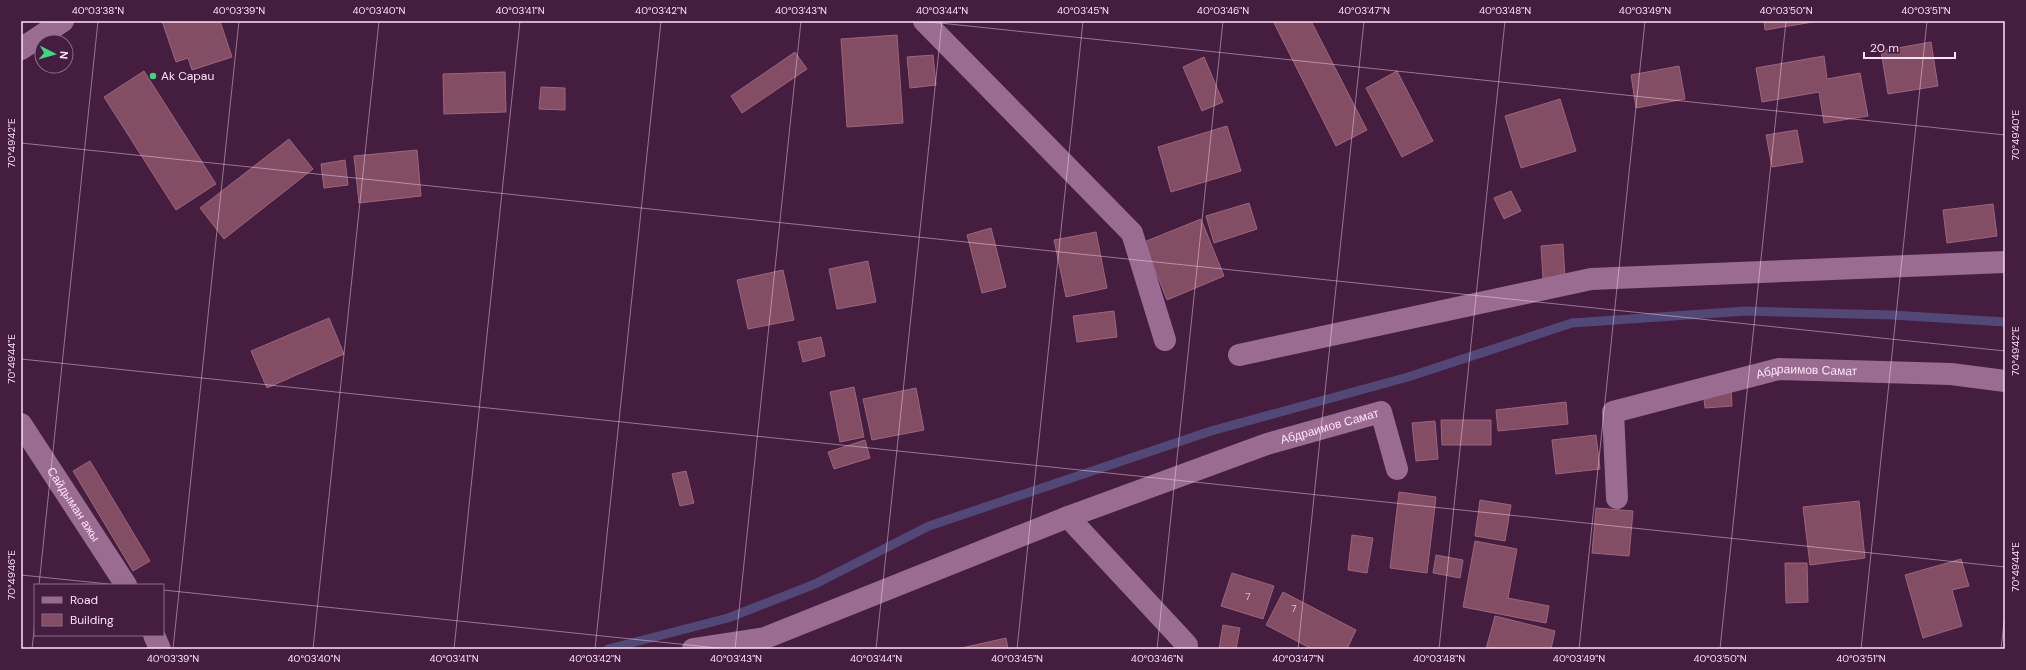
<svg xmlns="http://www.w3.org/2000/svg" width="2026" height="670" font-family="'DM Sans',sans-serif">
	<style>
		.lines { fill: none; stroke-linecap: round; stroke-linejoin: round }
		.stream { stroke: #524876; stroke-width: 9 }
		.building { fill: #834d64; stroke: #9d657c }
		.minor { stroke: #9a6c92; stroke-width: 22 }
		.secondary { stroke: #9a6c92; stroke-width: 22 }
		.ticks { fill: none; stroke: #fde3f7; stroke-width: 1; stroke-opacity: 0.45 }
		.poi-dot { fill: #3dd77d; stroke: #441d3f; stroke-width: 1.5 }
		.labels { text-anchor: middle; stroke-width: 4; stroke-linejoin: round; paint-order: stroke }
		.number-label { font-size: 10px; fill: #debed2 }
		.poi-label { font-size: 12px; fill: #fde3f7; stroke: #441d3f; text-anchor: start }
		.street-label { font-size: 12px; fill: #fde3f7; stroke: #441d3f }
		.neatline { fill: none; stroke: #fde3f7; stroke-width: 1.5 }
		.ticks-label { font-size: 10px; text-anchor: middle; fill: #fde3f7 }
	</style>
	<rect width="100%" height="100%" fill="#441d3f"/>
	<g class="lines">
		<!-- stream -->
		<path class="stream" d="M608,649l120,-31 87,-34 114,-58 282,-95 197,-54 164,-54 174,-12 146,4 113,7"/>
	</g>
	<!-- building -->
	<path class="building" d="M162,21h58l12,36 -40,13 -4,-12 -12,4z
		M1273,21h38l56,109 -31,16z
		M1764,21h55l-54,9z
		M897,35l6,88 -56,4 -6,-88z
		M1931,42l7,44 -50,8 -7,-43z
		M795,52l12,17 -65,44 -11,-17z
		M933,55l3,30 -26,3 -3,-31z
		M1824,56l3,23 33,-6 8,43 -44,7 -5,-31 -57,10 -6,-34z
		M1204,57l19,45 -21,9 -19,-44z
		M1679,66l6,33 -49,9 -5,-33z
		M144,71l72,113 -40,26 -72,-113z
		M1397,71l36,70 -31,16 -36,-69z
		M505,72l1,40 -62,2 -1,-40z
		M541,87l24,1v22l-26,-1z
		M1560,99l16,52 -55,17 -16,-52z
		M1227,126l14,45 -70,21 -13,-45z
		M1797,130l6,32 -31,5 -6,-32z
		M289,139l24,30 -89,70 -24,-31z
		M417,150l4,46 -62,7 -5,-47z
		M345,160l3,25 -24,3 -3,-24z
		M1511,191l10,20 -17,8 -10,-21z
		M1249,203l8,26 -43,14 -8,-27z
		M1993,204l4,32 -50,7 -4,-33z
		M1201,219l23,57 -57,24 -23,-58z
		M991,228l15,59 -24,6 -15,-58z
		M1096,232l11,56 -41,9 -12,-57z
		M1563,244l2,33 -22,1 -2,-32z
		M868,261l8,41 -39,7 -8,-40z
		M783,270l11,50 -46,9 -11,-49z
		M1114,311l3,26 -40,5 -4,-26z
		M329,318l15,36 -77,34 -16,-37z
		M821,337l4,19 -22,6 -5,-20z
		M854,387l10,50 -24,5 -10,-50z
		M1731,387l1,19 -27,2 -2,-19z
		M916,388l8,42 -52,10 -9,-41z
		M1566,402l2,22 -70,7 -2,-21z
		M1441,420h50v25h-49z
		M1435,421l3,38 -22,2 -4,-38z
		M1596,435l4,34 -44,5 -4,-34z
		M865,440l5,18 -36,11 -6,-17z
		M90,461l60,100 -17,10 -60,-100z
		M686,471l8,32 -14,3 -8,-32z
		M1399,492l37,5 -9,76 -37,-5z
		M1480,500l31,5 -6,36 -30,-5z
		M1859,501l6,57 -55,7 -7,-58z
		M1596,508l37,3 -4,45 -37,-3z
		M1352,535l21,3 -6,35 -19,-3z
		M1475,541l42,8 -9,49 41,8 -3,17 -83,-16z
		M1436,555l27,5 -3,18 -27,-5z
		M1961,559l8,27 -17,4 10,36 -39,12 -18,-63z
		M1785,563h22l1,39 -22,1z
		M1232,573l42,13 -11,33 -42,-13z
		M1283,592l73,38 -9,19h-35l-46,-24z
		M1495,616l60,15 -4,18h-65z
		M1223,625l17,3 -4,21h-17z
		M1006,638l2,11h-51z"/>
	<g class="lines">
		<!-- minor -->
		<g class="minor">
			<path d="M924,21l208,212 33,107"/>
			<path d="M21,49l42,-28"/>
			<path d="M1239,355l352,-76 414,-17"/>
			<path id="s1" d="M1617,498l-4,-86 166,-43 172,5 54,7"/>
			<path d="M1068,517l119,128"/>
			<path id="s2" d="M693,649l72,-11 303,-121 199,-73 114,-32 16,57"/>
		</g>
		<!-- secondary -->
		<g class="secondary">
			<path id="s3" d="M21,424l105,161"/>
			<path d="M154,635l6,14"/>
		</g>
	</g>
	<!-- ticks -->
	<path class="ticks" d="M921,21l1084,114M21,143l1984,208M21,359l1984,208M21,575l97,10M39,585l59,-564M163,590l564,59M32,649l3,-27M173,649l66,-628M313,649l66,-628M454,649l66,-628M595,649l66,-628M735,649l66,-628M876,649l66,-628M1017,649l66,-628M1157,649l66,-628M1298,649l66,-628M1439,649l66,-628M1579,649l66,-628M1720,649l66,-628M1861,649l66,-628M2001,649l4,-36"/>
	<!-- markers -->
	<circle class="poi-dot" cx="153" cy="76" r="4"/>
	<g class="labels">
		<!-- number labels -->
		<g class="number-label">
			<text x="1248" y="600">7</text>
			<text x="1294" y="612">7</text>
		</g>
		<!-- poi labels -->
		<g class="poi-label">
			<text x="161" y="80">Ak Capau</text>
		</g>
		<!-- street labels -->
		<g class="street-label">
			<text dy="4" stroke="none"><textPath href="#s1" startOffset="285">Абдраимов Самат</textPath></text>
			<text dy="4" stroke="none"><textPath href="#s2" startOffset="676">Абдраимов Самат</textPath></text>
			<text dy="4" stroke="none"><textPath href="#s3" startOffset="96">Сайдыман ажы</textPath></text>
		</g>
	</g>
	<!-- border -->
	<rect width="2026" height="670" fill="none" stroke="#441d3f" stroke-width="44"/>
	<!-- legend -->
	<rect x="34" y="584" width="130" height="52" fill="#441d3f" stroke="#8e6c89"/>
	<rect x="42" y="597" width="20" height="6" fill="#9a6c92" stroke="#8e6c89"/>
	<text x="70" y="604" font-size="12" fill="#fde3f7">Road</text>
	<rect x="42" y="614" width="20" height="12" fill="#834d64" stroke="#8e6c89"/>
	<text x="70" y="624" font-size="12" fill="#fde3f7">Building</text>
	<!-- north arrow -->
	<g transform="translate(54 54) rotate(96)"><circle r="19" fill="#441d3f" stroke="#8e6c89"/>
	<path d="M0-3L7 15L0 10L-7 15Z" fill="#3dd77d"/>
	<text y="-6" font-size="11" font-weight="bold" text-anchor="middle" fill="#fde3f7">N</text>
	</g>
	<!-- scale -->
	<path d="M1864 52v6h91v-6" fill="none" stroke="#fde3f7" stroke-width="2"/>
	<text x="1870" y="52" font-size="12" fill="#fde3f7" stroke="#441d3f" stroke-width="3" paint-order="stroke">20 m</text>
	<rect x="22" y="22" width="1982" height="626" class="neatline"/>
	<g class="ticks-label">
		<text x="98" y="14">40°03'38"N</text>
		<text x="239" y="14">40°03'39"N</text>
		<text x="379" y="14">40°03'40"N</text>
		<text x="520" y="14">40°03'41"N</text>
		<text x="661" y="14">40°03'42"N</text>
		<text x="801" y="14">40°03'43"N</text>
		<text x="942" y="14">40°03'44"N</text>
		<text x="1083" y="14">40°03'45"N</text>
		<text x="1223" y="14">40°03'46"N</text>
		<text x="1364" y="14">40°03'47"N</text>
		<text x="1505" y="14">40°03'48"N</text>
		<text x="1645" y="14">40°03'49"N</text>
		<text x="1786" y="14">40°03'50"N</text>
		<text x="1926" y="14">40°03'51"N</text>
		<text transform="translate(2015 135) rotate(-90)" y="4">70°49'40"E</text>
		<text transform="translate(11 143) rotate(-90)" y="4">70°49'42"E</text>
		<text transform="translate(2015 351) rotate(-90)" y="4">70°49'42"E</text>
		<text transform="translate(11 359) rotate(-90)" y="4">70°49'44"E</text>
		<text transform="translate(2015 567) rotate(-90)" y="4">70°49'44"E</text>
		<text transform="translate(11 575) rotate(-90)" y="4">70°49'46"E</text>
		<text x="173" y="662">40°03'39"N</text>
		<text x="314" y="662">40°03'40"N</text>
		<text x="454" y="662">40°03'41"N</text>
		<text x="595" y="662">40°03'42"N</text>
		<text x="736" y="662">40°03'43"N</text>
		<text x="876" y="662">40°03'44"N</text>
		<text x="1017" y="662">40°03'45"N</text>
		<text x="1157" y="662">40°03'46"N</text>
		<text x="1298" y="662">40°03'47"N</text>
		<text x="1439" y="662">40°03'48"N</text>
		<text x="1579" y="662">40°03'49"N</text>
		<text x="1720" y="662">40°03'50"N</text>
		<text x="1861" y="662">40°03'51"N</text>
	</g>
</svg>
